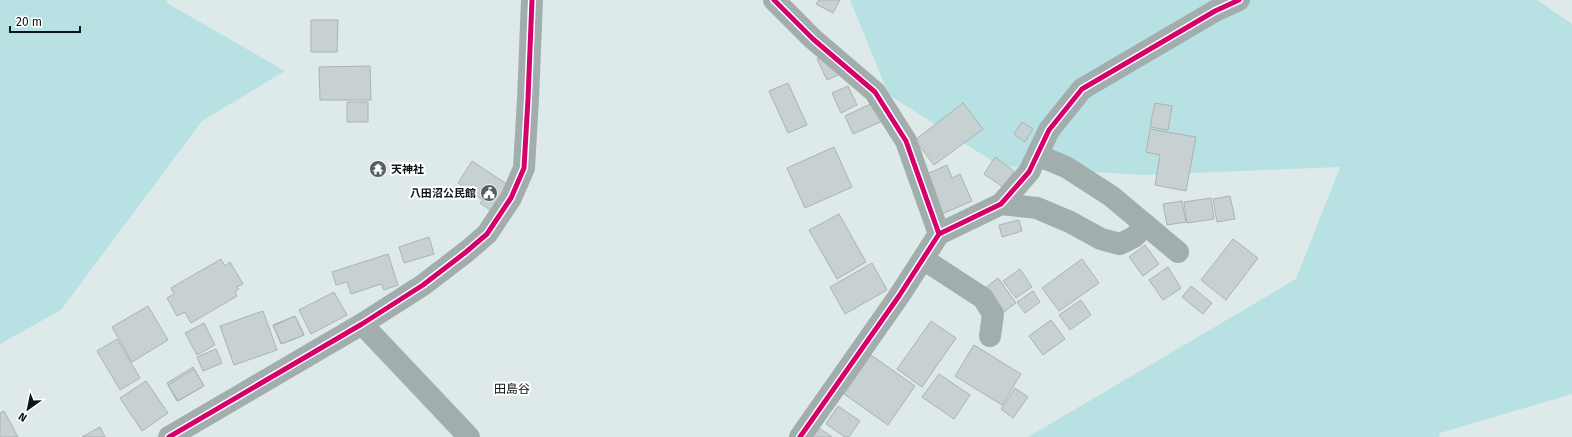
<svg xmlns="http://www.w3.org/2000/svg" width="1572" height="437" font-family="'Fira Sans','Noto Sans JP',sans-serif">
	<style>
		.green { fill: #b8e1e3 }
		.building { fill: #c8d1d1; stroke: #abb3b4 }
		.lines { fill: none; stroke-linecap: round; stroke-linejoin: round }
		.minor { stroke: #a2aeae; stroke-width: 22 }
		.cycleway-casing { stroke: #fff; stroke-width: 8 }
		.cycleway { stroke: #d6006c; stroke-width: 5 }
		.labels { text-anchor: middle; stroke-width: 4; stroke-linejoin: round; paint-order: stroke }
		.poi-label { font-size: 11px; font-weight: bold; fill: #0d1415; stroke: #fff; text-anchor: start }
		.neighbourhood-label { font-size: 12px; fill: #0d1415; stroke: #fff }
	</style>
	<rect width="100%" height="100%" fill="#dee9e9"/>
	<!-- green -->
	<path class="green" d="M0,0h167v3l118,68 -83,50 -141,189 -61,34z
		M850,0h687l35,24v370l-132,39 -1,4h-411l268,-158 44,-112 -197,8 -143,-9 -111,-71z"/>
	<!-- building -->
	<path class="building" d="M819,0h21l-7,13 -17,-9z
		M311,20h27l-1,32h-26z
		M828,54l10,21 -11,5 -10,-21z
		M370,66l1,34h-51l-1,-33z
		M788,83l19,42 -19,8 -19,-42z
		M848,86l9,19 -16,8 -9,-20z
		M877,101l8,19 -32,14 -8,-18z
		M347,102h21v20h-21z
		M963,103l20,26 -49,36 -19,-25z
		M1155,103l17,3 -4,24 -18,-3z
		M1022,122l11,7 -8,13 -11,-8z
		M1150,129l46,8 -10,54 -31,-6 5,-30 -14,-3z
		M834,147l18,40 -47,21 -18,-40z
		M995,157l19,14 -11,16 -19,-13z
		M472,161l38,25 -17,26 -13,-9 3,-3 -25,-17z
		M947,165l5,13 8,-4 12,27 -30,13 -17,-39z
		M1230,196l5,23 -18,3 -4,-23z
		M1211,198l3,21 -27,4 -3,-21z
		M1182,201l4,21 -19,3 -4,-21z
		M839,214l27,48 -29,17 -28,-49z
		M1019,220l3,11 -20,6 -3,-12z
		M429,237l5,17 -30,9 -5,-16z
		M1233,239l25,19 -32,42 -25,-20z
		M1145,245l14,19 -16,12 -14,-19z
		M388,254l10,31 -14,5 -3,-6 -30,10 -4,-12 -11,3 -4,-13z
		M221,259l4,7 5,-4 13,22 -6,3 2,2 -4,2 2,5 -46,27 -6,-11 -8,4 -10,-18 7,-4 -3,-6z
		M1082,259l17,24 -40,28 -17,-23z
		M872,263l15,27 -42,24 -15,-27z
		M1168,267l13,21 -18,12 -14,-20z
		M1020,269l12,18 -16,11 -13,-17z
		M998,278l18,25 -15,11 -17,-25z
		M1191,286l21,17 -9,11 -21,-17z
		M1033,291l7,11 -15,11 -8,-11z
		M334,292l13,23 -36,19 -12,-24z
		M1081,300l10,15 -21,15 -11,-15z
		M148,306l20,34 -36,22 -20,-35z
		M263,311l14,39 -43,15 -14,-39z
		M295,316l9,19 -22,9 -9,-18z
		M295,316l9,19 -23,9 -8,-19z
		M1051,320l14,19 -22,16 -14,-19z
		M931,321l25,17 -34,49 -25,-18z
		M204,323l11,22 -18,10 -12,-22z
		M117,339l23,39 -20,12 -23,-39z
		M974,345l47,29 -19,31 -47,-29z
		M216,349l6,14 -19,8 -6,-14z
		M871,355l44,31 -27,39 -44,-31z
		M193,367l11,19 -26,15 -11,-18z
		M194,369l10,17 -27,15 -9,-16z
		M939,374l31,21 -16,24 -32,-22z
		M146,381l22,32 -26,18 -22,-33z
		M1015,388l13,9 -15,21 -12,-9z
		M838,406l22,15 -11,16h-4l-19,-13z
		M4,411l14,26h-18v-24z
		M100,427l5,10h-23z
		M819,428l13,9h-19z"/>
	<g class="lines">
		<!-- minor -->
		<path class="minor" d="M774,0l39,39 62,53 31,49 33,93
			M1037,155l29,12 45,29 67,56
			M1001,204l36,4 33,14 31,17 19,5 14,-7 12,-12
			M923,259l60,39 10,16 -3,22
			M362,324l107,113
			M169,437l193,-113 61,-39 43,-33 21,-18 24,-36 13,-30 4,-69 4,-99
			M800,437l99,-141 40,-62 62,-30 28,-32 20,-42 33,-41 133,-78 24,-11"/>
		<!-- cycleway casing -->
		<g class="cycleway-casing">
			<path id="cycleway" d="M774,0l39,39 62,53 31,49 33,93
				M169,437l193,-113 61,-39 43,-33 21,-18 24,-36 13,-30 4,-69 4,-99
				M800,437l99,-141 40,-62 62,-30 28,-32 20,-42 33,-41 133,-78 24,-11"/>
		</g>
		<!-- cycleway -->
		<use href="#cycleway" class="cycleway"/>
	</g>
	<!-- icons -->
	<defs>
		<g id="temple-disc" transform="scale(0.9)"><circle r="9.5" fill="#565f5f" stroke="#fff"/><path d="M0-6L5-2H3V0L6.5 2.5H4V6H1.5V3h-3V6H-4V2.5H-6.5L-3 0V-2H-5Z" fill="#fff"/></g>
		<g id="civic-disc" transform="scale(0.9)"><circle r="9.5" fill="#565f5f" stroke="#fff"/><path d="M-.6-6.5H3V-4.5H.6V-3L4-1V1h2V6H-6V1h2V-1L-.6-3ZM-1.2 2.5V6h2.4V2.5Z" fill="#fff"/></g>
	</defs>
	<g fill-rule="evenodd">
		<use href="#temple-disc" x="378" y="169"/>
		<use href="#civic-disc" x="489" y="193"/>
	</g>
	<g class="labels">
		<!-- poi labels -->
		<g class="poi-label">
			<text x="391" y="173">天神社</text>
			<text x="476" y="197" text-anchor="end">八田沼公民館</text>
		</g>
		<!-- neighbourhood labels -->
		<g class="neighbourhood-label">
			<text x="512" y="393">田島谷</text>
		</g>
	</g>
	<!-- north arrow -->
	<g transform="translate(28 409) rotate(213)" stroke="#ffffff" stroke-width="3" paint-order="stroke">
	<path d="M0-3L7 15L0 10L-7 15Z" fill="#0d1415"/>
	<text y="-6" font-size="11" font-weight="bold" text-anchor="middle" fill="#0d1415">N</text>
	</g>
	<!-- scale -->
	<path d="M10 26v6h70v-6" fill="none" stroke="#0d1415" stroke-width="2"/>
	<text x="16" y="26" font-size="12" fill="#0d1415" stroke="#ffffff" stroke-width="3" paint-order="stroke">20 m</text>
</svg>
